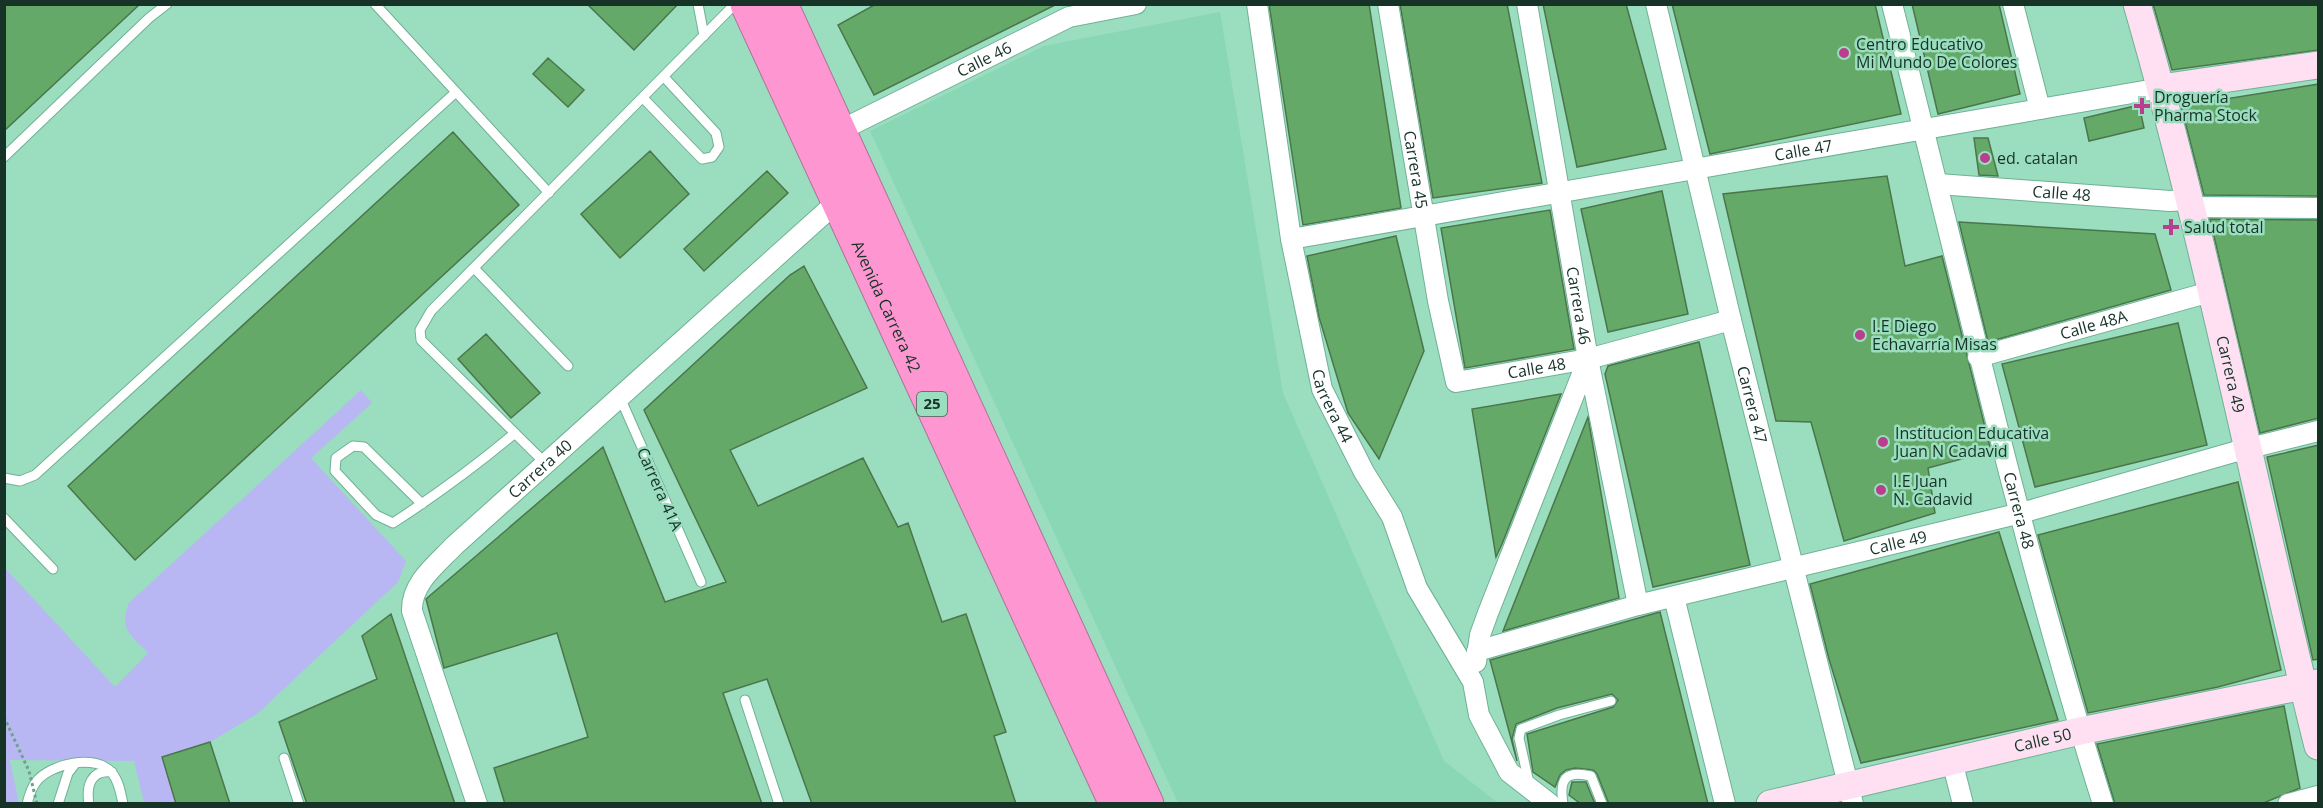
<svg xmlns="http://www.w3.org/2000/svg" width="2323" height="808" font-family="'Open Sans',sans-serif">
	<style>
		.built { fill: #89d7b5 }
		.green { fill: #b8b7f4 }
		.building { fill: #65a968; stroke: #4b764c; stroke-width: 1.5 }
		.lines { fill: none; stroke-linecap: round; stroke-linejoin: round }
		.lane-casing { stroke: #6fb195; stroke-width: 11 }
		.street-casing { stroke: #6fb195; stroke-width: 22 }
		.secondary-casing { stroke: #6fb195; stroke-width: 29 }
		.highway-casing { stroke: #ad7396; stroke-width: 35 }
		.lane { stroke: #fff; stroke-width: 9 }
		.street { stroke: #fff; stroke-width: 20 }
		.secondary { stroke: #ffe0f2; stroke-width: 27 }
		.highway { stroke: #fe96d2; stroke-width: 33 }
		.path-bridge { stroke: #6da28b; stroke-width: 3; stroke-dasharray: 3 3; stroke-linecap: butt }
		.poi-dot { fill: #ba3e8e; stroke: #9addbf; stroke-width: 2 }
		.labels { text-anchor: middle; stroke-width: 5; stroke-linejoin: round; paint-order: stroke }
		.shield { fill: #9addbf; stroke: #3e6655; stroke-width: 1.5 }
		.shield-label { font-size: 15px; font-weight: bold; fill: #173328 }
		.poi-label { font-size: 16px; fill: #173328; stroke: #9addbf; text-anchor: start }
		.street-label { font-size: 16px; fill: #173328; stroke: #9addbf }
	</style>
	<rect width="100%" height="100%" fill="#9addbf"/>
	<!-- built -->
	<path class="built" d="M1220,12l63,381 161,368 54,42h-320l-308,-672 174,-85z"/>
	<!-- green -->
	<path class="green" d="M361,390l11,13 -61,55 95,103 -8,21 -141,132 -47,28 -48,15 14,46h-32l-10,-42 -124,-1 9,43h-14l-1,-236 111,120 33,-34c-18,-19 -29,-23 -19,-50z"/>
	<!-- building -->
	<path class="building" d="M4,4h136l-136,127z
		M587,4h91l-44,46z
		M876,4h181l-183,91 -36,-70z
		M1269,4h100l32,204 -98,17z
		M1400,4h107l35,179 -109,15z
		M1543,4h83l40,145 -89,18z
		M1672,4h203l26,110 -191,40z
		M1912,4h87l21,90 -82,20z
		M2153,4h166v46l-147,20z
		M548,58l36,32 -16,17 -35,-33z
		M2319,84v112l-115,-1 -23,-89z
		M2139,105l5,23 -55,13 -5,-23z
		M453,132l66,73 -384,355 -67,-74z
		M1974,138h14l10,38 -19,-1z
		M650,151l39,43 -69,64 -39,-44z
		M767,171l21,22 -84,78 -20,-22z
		M1887,176l18,90 37,-10 49,195 -63,17 7,45 -91,28 -33,-119 -35,-1 -53,-227z
		M1662,191l26,123 -80,18 -27,-123z
		M1550,210l24,139 -109,19 -24,-140z
		M2210,219l109,1v198l-59,15z
		M1959,222l196,12 16,56 -183,52z
		M1396,236l28,115 -45,108 -31,-46 -29,-96 -12,-61z
		M804,266l63,122 -137,62 28,56 105,-48 35,69 10,-4 34,99 24,-8 40,118 -12,4 22,68h-204l-45,-125 -44,14 39,111h-257l-11,-36 94,-31 -31,-104 -113,35 -18,-69 177,-152 62,155 61,-20 -82,-172 146,-135z
		M2178,323l29,122 -172,42 -33,-123z
		M486,334l54,59 -29,25 -53,-59z
		M1699,342l51,223 -97,22 -48,-213 3,-8z
		M1561,394l-59,150 -6,13 -24,-148z
		M1588,417l31,181 -116,33z
		M2319,445v214l-6,1 -46,-203z
		M2238,482l43,188 -63,17 -130,26 -50,-178z
		M1999,532l59,188 -197,43 -32,-104 -19,-75z
		M1660,612l48,192h-99l-12,-30 -4,-4 -18,-2 -9,2 -6,5 -5,12 -22,-15 -6,-38 86,-27 5,-7 -6,-6 -55,14 -41,16 -4,15 5,22 -27,-101z
		M391,614l64,190h-148l-28,-82 98,-43 -15,-43z
		M2284,706l16,82 -39,16h-146l-18,-60z
		M210,742l20,62h-54l-14,-47z
		M1572,782h14l9,22h-14l-12,-9z"/>
	<g class="lines">
		<!-- lane casing -->
		<g class="lane-casing">
			<path id="lane" d="M375,4l174,189
				M698,4l6,32
				M643,98l59,61 10,-2 7,-10 -3,-14 -52,-56
				M4,157l145,-139 18,-14
				M474,268l94,98
				M619,395l82,187
				M545,463l-124,-123 -1,-10 11,-19 304,-307
				M4,478l16,3 15,-6 421,-383
				M422,504l-58,-57 -11,-1 -17,12 -1,13 41,44 17,8c43,-28 83,-57 122,-90
				M4,518l49,51
				M745,700l34,104
				M284,758l15,46
				M1529,783l-10,-45 2,-9 38,-14 52,-14
				M27,804c2,-8 4,-16 9,-22 13,-18 61,-29 76,-9 7,8 9,21 11,31
				M58,804l10,-31 7,-9
				M89,804c-3,-18 2,-35 23,-32
				M1563,804c-4,-25 2,-34 28,-28l11,28"/>
		</g>
		<!-- street casing -->
		<g class="street-casing">
			<g id="street">
				<path id="s1" d="M1257,4l34,235 31,150 42,83 28,45 25,71 56,94 6,33 30,57 41,32"/>
				<path id="s2" d="M1388,4l50,297 18,81 132,-23 143,-39"/>
				<path id="s3" d="M1527,4l61,355 50,246"/>
				<path id="s4" d="M1656,4l75,316 122,484"/>
				<path id="s5" d="M1892,4c68,267 128,537 211,800"/>
				<path d="M2013,4l27,105"/>
				<path id="s6" d="M839,131l230,-114 67,-13"/>
				<path id="s7" d="M1938,184l232,17 17,-1"/>
				<path d="M2189,207l129,1"/>
				<path id="s8" d="M1291,239l870,-151"/>
				<path id="s9" d="M1978,357l232,-65"/>
				<path d="M1674,597l51,207"/>
				<path id="s10" d="M1477,651l161,-46 383,-92 213,-61 84,-21"/>
				<path d="M1476,662l4,-27 8,-22 100,-254"/>
				<path d="M1952,761l11,43"/>
				<path id="s11" d="M477,804l-65,-193c-1,-28 25,-47 43,-66l383,-344"/>
				<path d="M2288,804l30,-8"/>
			</g>
		</g>
		<!-- secondary casing -->
		<g class="secondary-casing">
			<g id="secondary">
				<path id="s12" d="M2137,4c71,245 119,495 181,742"/>
				<path d="M2161,88l157,-23"/>
				<path id="s13" d="M1770,804l310,-73 238,-48"/>
			</g>
		</g>
		<!-- highway casing -->
		<g class="highway-casing">
			<g id="highway">
				<path id="s14" d="M747,4l369,800"/>
				<path d="M781,4l366,800"/>
			</g>
		</g>
		<!-- lane -->
		<use href="#lane" class="lane"/>
		<!-- street -->
		<use href="#street" class="street"/>
		<!-- secondary -->
		<use href="#secondary" class="secondary"/>
		<!-- highway -->
		<use href="#highway" class="highway"/>
		<!-- path-bridge -->
		<path class="path-bridge" d="M4,717l25,54 8,33"/>
	</g>
	<!-- markers -->
	<g class="poi-dot">
		<circle cx="1844" cy="53" r="6"/>
		<path d="M2139 97h6v6h6v6h-6v6h-6v-6h-6v-6h6z"/>
		<circle cx="1985" cy="158" r="6"/>
		<path d="M2168 218h6v6h6v6h-6v6h-6v-6h-6v-6h6z"/>
		<circle cx="1860" cy="335" r="6"/>
		<circle cx="1883" cy="442" r="6"/>
		<circle cx="1881" cy="490" r="6"/>
	</g>
	<g class="labels">
		<!-- shield labels -->
		<rect class="shield" x="917" y="392" width="30" height="24" rx="4.5"/>
		<g class="shield-label">
			<text x="932" y="409">25</text>
		</g>
		<!-- poi labels -->
		<g class="poi-label">
			<text x="1856" y="50">Centro Educativo<tspan x="1856" dy="18">Mi Mundo De Colores</tspan></text>
			<text x="2154" y="103">Droguería<tspan x="2154" dy="18">Pharma Stock</tspan></text>
			<text x="1997" y="164">ed. catalan</text>
			<text x="2184" y="233">Salud total</text>
			<text x="1872" y="332">I.E Diego<tspan x="1872" dy="18">Echavarría Misas</tspan></text>
			<text x="1895" y="439">Institucion Educativa<tspan x="1895" dy="18">Juan N Cadavid</tspan></text>
			<text x="1893" y="487">I.E Juan<tspan x="1893" dy="18">N. Cadavid</tspan></text>
		</g>
		<!-- street labels -->
		<g class="street-label">
			<text dy="6" stroke="none"><textPath href="#s6" startOffset="162">Calle 46</textPath></text>
			<text dy="6" stroke="none"><textPath href="#s8" startOffset="520">Calle 47</textPath></text>
			<text dy="6" stroke="none"><textPath href="#s2" startOffset="168">Carrera 45</textPath></text>
			<text dy="6" stroke="none"><textPath href="#s7" startOffset="124">Calle 48</textPath></text>
			<text dy="6" stroke="none"><textPath href="#s3" startOffset="306">Carrera 46</textPath></text>
			<text dy="6" stroke="none"><textPath href="#s14" startOffset="333">Avenida Carrera 42</textPath></text>
			<text dy="6" stroke="none"><textPath href="#s9" startOffset="120">Calle 48A</textPath></text>
			<text dy="6" stroke="none"><textPath href="#s2" startOffset="466">Calle 48</textPath></text>
			<text dy="6" stroke="none"><textPath href="#s12" startOffset="382">Carrera 49</textPath></text>
			<text dy="6" stroke="none"><textPath href="#s4" startOffset="412">Carrera 47</textPath></text>
			<text dy="6" stroke="none"><textPath href="#s1" startOffset="410">Carrera 44</textPath></text>
			<text dy="6" stroke="none"><textPath href="#s11" startOffset="399">Carrera 40</textPath></text>
			<text transform="translate(660 489) rotate(66)" y="6">Carrera 41A</text>
			<text dy="6" stroke="none"><textPath href="#s5" startOffset="522">Carrera 48</textPath></text>
			<text dy="6" stroke="none"><textPath href="#s10" startOffset="435">Calle 49</textPath></text>
			<text dy="6" stroke="none"><textPath href="#s13" startOffset="280">Calle 50</textPath></text>
		</g>
	</g>
	<!-- border -->
	<rect width="2323" height="808" fill="none" stroke="#173328" stroke-width="12"/>
</svg>
